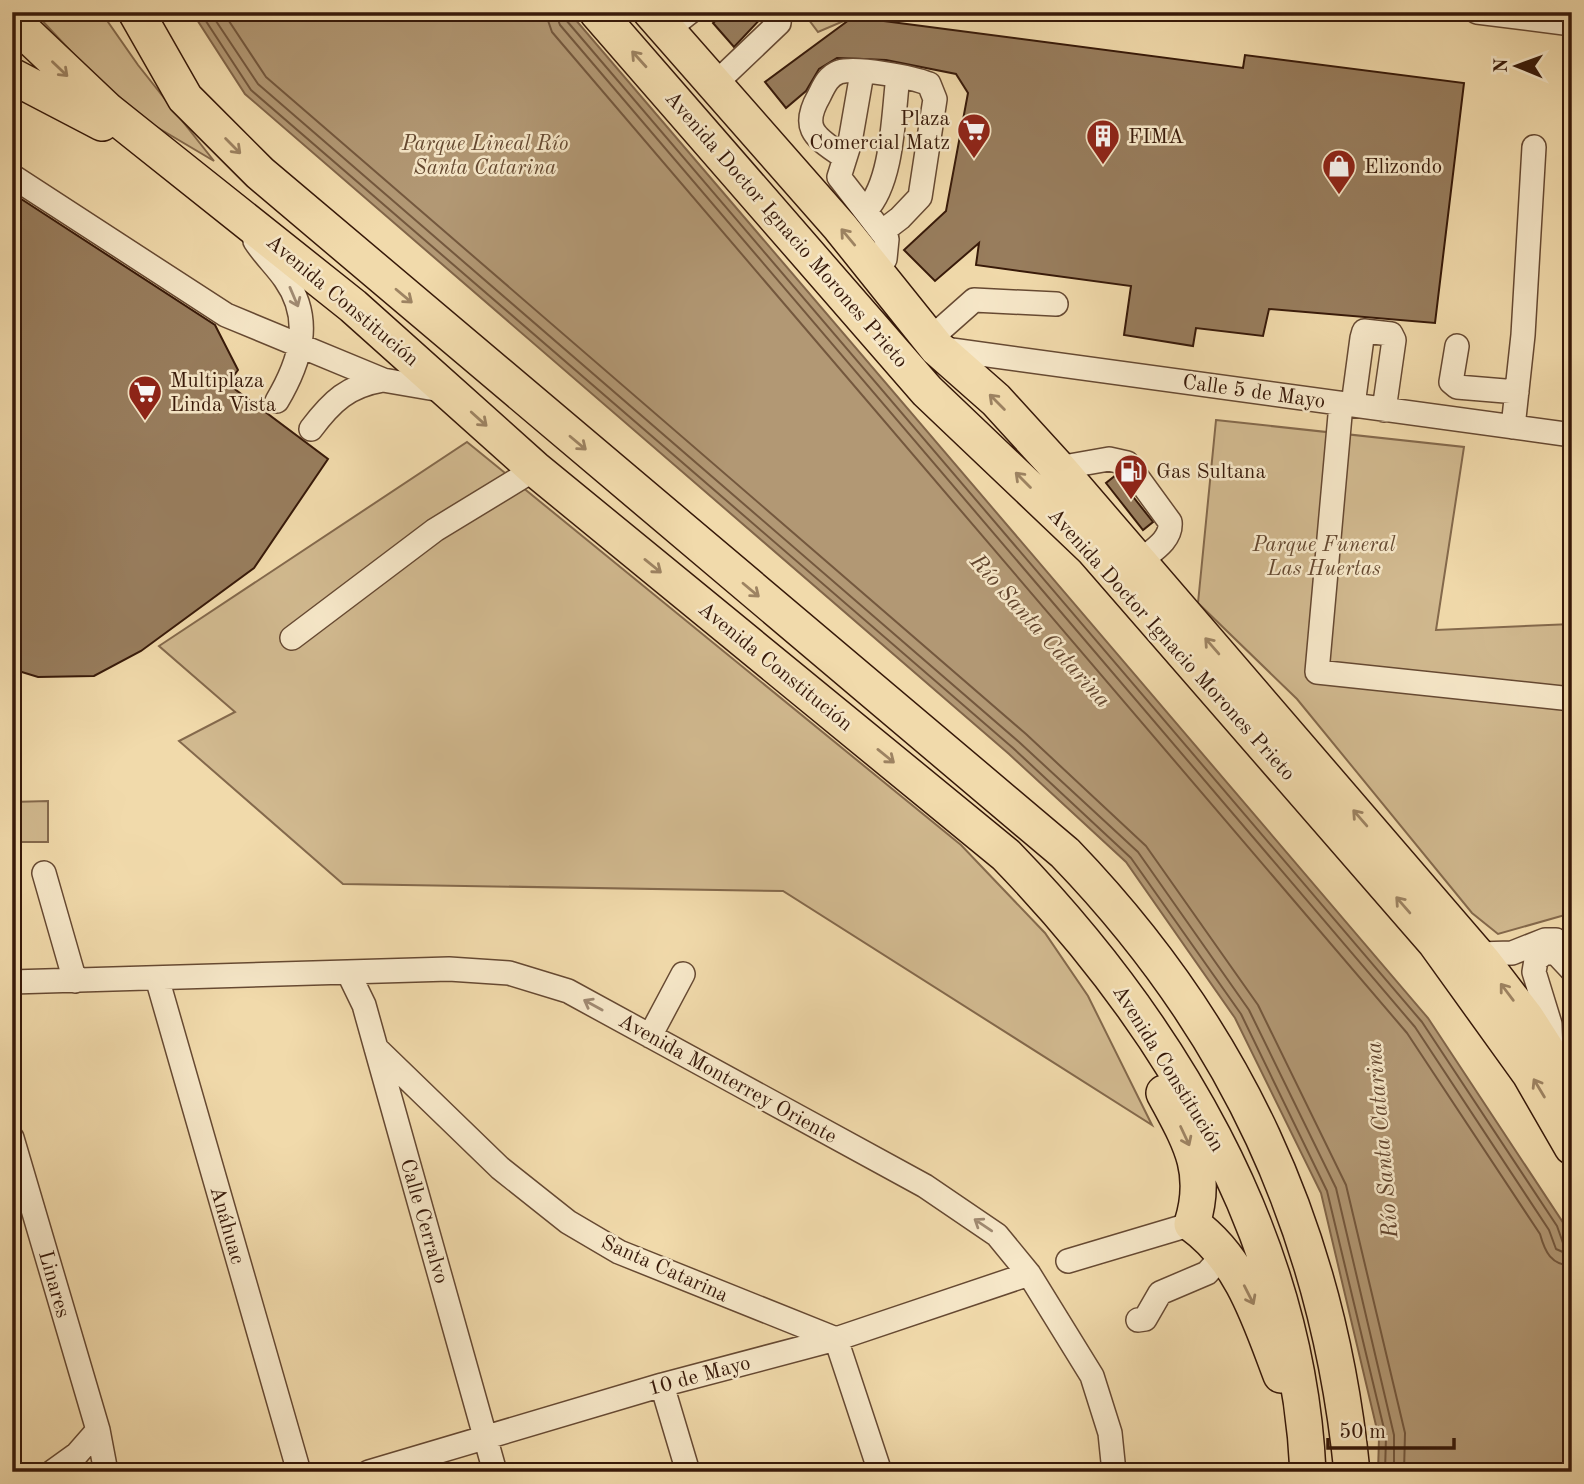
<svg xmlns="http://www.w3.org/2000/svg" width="1584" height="1484" font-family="'Old Standard TT',serif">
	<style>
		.green { fill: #d1b98f; stroke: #84694c; stroke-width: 2 }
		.water { fill: #b29874; stroke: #816549; stroke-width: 2 }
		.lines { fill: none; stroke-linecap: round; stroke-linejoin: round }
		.shore { stroke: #74583e; stroke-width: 2 }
		.building { fill: #987d5d; stroke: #371909; stroke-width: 2 }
		.minor-casing { stroke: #664932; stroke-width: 26 }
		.highway-casing { stroke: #371909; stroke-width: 38 }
		.minor { stroke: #f6e7c8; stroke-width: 23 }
		.highway { stroke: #f1daab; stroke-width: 35 }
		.oneway { stroke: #9d8362 }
		.oneway2 { stroke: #a08a72 }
		.labels { text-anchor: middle; stroke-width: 5; stroke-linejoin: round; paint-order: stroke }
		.poi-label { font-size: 21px; fill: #371909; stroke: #f6e7c8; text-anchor: start }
		.park-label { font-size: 21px; font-style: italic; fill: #654931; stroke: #f6e7c8 }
		.street-label { font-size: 21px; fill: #371909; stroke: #f6e7c8 }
		.water-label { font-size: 23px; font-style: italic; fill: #62452e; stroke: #f6e7c8 }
	</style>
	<rect width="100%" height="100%" fill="#f1daab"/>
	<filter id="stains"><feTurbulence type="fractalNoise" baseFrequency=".00286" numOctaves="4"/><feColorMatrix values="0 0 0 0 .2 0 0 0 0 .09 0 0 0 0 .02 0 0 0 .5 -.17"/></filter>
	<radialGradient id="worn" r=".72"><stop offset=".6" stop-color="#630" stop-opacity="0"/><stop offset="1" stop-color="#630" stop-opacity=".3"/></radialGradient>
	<!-- green -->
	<path class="green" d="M34,12h67l37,53 76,96 -59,-35 -60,-49z
		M803,12h75v8l-25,-3 -35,15z
		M1216,420l248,27 -28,183 136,-6v289l-74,21 -26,-21 -175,-214 -99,-96z
		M467,442l494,403 84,88 43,63 64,129 -369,-234 -440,-7 -164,-143 56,-29 -76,-66z
		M48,801v41h-36v-40z"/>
	<!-- water -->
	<path class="water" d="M192,12h377l859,1006 136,206 8,27v221h-194l1,-34 -58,-245 -86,-175 -109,-156 -117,-108 -764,-660z"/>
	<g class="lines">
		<!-- shore -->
		<path class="shore" d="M200,12l51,78 762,658 118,110 110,156 86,177 59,246 -1,35
			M210,12l48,72 761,658 119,110 111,158 87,178 58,247v37
			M223,12l43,65 760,657 120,112 112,159 88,180 59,248 -1,39
			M545,12l7,20 855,1001 133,201c5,18 11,31 32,32
			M555,12l5,13 855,1002 134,203 7,19 16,7
			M564,12l2,8 856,1002 135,204 6,17 9,4"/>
	</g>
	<!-- building -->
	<path class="building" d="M725,12h40l1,1 -32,34 -21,-24z
		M853,17l390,51 2,-13 219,28 -29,240 -166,-14 -6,27 -67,-8 -3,18 -69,-11 7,-49 -155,-21 3,-22 -44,38 -31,-31 42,-39 22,-118 -12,-19 -70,-14 -49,-2 -18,11 -13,22 -20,17 -21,-26z
		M12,193l203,132 23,45 -10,14 100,75 -74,109 -113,83 -47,25 -56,1 -26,-8z
		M1116,475l37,47 -10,8 -37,-47z"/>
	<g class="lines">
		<!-- minor casing -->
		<g class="minor-casing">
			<path id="minor" d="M1477,12l95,12
				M667,30l23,-18
				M862,73l-12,69 -11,35 48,62 -2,20 -8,12
				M716,83l63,-60 1,-11
				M845,158c-27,-20 -46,-27 -26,-62 5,-10 9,-20 20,-24 18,-5 73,5 90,12l6,15 -15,98 -20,21 -17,13
				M12,176l214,139 157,65 64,11
				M866,210c27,-28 27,-94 32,-134
				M255,241c9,14 21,25 30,38 29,41 15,83 -8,122
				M930,339l44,-39 82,4
				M1457,346l-6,36 6,5 60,5
				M937,348l635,87
				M1341,404l-24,268 255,27
				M1353,405l9,-67 2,-7 27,3 3,6 -10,70
				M1513,427l10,-92 11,-188
				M311,429c21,-28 37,-43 72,-49
				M1058,468l51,-9 18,4 43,59c2,18 -18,29 -30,39
				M292,638l143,-108 100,-61
				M44,873l31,108
				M1477,954l35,-1 33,-13h11
				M348,972l16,33 12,43 119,424
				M157,978l142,494
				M12,982l437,-13 60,4 59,18 357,195 72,49 32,39 63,102 18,57 4,39
				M650,1036l33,-62
				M376,1048l124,120 68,54 51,30 217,87 44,133
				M1551,1053l-1,-29 -16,-52 2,-12 8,-7h12l16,17
				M12,1138l86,292 8,42
				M1068,1261l124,-37
				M1138,1320l7,-1 15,-26 47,-20 17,-19
				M662,1385l26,87
				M52,1472l25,-18 21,-24
				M369,1472l293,-87 174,-46 193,-65"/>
		</g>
		<!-- highway casing -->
		<g class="highway-casing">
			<path id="highway" d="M136,12l49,86 75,75 805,680c169,175 263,376 287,619
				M597,12l330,379 166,158 342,393 95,132 42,73
				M651,12l189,215 97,121 59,52 62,68 426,495 43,56 45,71
				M12,20l95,90 246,196 182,163 471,386c162,167 291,379 302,617
				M12,76l90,47
				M1164,1093c25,47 45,77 28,131 50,36 68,96 89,151"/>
		</g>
		<!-- minor -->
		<use href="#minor" class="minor"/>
		<!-- highway -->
		<use href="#highway" class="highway"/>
	</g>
	<!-- one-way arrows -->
	<defs><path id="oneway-shaft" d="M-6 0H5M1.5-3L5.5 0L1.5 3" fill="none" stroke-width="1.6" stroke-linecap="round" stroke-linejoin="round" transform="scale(1.75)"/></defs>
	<g class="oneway">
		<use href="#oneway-shaft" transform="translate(639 59) rotate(-132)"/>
		<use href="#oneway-shaft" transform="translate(60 69) rotate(44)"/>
		<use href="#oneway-shaft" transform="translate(233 146) rotate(45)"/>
		<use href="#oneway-shaft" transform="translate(848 237) rotate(-130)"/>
		<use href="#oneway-shaft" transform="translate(404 296) rotate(40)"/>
		<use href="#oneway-shaft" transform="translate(997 402) rotate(-135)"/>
		<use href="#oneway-shaft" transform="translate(479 419) rotate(42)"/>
		<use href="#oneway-shaft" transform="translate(578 443) rotate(40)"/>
		<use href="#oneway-shaft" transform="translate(1023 480) rotate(-135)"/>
		<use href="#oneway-shaft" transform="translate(653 566) rotate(39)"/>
		<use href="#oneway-shaft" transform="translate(751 590) rotate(40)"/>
		<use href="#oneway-shaft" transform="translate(1212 646) rotate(-131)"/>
		<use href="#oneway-shaft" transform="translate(886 756) rotate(39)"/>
		<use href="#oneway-shaft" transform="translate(1360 818) rotate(-131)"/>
		<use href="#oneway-shaft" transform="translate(1403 905) rotate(-131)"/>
		<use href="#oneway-shaft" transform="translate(1507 992) rotate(-127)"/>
		<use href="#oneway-shaft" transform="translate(1539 1088) rotate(-121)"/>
		<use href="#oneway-shaft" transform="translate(1185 1136) rotate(65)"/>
		<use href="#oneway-shaft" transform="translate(1249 1295) rotate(63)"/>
	</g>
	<g class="oneway2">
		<use href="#oneway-shaft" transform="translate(294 297) rotate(67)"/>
		<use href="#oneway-shaft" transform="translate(593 1005) rotate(-151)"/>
		<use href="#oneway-shaft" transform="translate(983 1225) rotate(-146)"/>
	</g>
	<!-- icons -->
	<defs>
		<g id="supermarket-pin" transform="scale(1.75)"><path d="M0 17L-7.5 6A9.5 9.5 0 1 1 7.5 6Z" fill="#8f2418" stroke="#f6e7c8"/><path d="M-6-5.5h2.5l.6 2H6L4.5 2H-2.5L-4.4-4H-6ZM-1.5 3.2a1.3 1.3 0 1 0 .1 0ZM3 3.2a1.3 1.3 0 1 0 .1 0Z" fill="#fff"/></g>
		<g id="building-pin" transform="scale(1.75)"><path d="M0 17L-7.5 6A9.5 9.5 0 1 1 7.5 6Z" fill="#8f2418" stroke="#f6e7c8"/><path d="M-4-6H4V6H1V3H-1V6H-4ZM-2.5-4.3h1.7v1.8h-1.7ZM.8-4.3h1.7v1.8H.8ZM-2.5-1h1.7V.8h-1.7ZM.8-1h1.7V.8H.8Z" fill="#fff"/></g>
		<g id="shop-pin" transform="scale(1.75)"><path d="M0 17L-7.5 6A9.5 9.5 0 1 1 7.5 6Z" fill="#8f2418" stroke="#f6e7c8"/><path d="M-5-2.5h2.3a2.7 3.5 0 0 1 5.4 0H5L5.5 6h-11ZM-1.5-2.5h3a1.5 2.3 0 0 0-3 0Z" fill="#fff"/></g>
		<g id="fuel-pin" transform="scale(1.75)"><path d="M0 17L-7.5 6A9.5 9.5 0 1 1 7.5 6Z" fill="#8f2418" stroke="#f6e7c8"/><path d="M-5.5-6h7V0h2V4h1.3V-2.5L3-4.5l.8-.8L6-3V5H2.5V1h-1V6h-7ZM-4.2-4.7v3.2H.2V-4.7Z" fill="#fff"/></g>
	</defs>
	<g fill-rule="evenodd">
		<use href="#supermarket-pin" x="974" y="130"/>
		<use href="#building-pin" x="1103" y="136"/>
		<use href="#shop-pin" x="1339" y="166"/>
		<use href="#supermarket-pin" x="145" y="392"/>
		<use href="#fuel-pin" x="1131" y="471"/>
	</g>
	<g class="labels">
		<!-- poi labels -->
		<g class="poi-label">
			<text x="950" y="125" text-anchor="end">Plaza<tspan x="950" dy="24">Comercial Matz</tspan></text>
			<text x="1128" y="143">FIMA</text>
			<text x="1364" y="173">Elizondo</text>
			<text x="170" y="387">Multiplaza<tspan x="170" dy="24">Linda Vista</tspan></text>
			<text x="1156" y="478">Gas Sultana</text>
		</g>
		<!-- park labels -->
		<g class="park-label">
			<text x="485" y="150">Parque Lineal Río<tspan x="485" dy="24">Santa Catarina</tspan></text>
			<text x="1324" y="551">Parque Funeral<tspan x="1324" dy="24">Las Huertas</tspan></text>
		</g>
		<!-- street labels -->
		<g class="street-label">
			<text transform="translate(787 229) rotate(49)" y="7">Avenida Doctor Ignacio Morones Prieto</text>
			<text transform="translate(343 300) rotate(40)" y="7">Avenida Constitución</text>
			<text transform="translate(1254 391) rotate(8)" y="7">Calle 5 de Mayo</text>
			<text transform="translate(1172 644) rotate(48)" y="7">Avenida Doctor Ignacio Morones Prieto</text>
			<text transform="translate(776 666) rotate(39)" y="7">Avenida Constitución</text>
			<text transform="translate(1169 1068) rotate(58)" y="7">Avenida Constitución</text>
			<text transform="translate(728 1078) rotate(29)" y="7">Avenida Monterrey Oriente</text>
			<text transform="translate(425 1221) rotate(74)" y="7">Calle Cerralvo</text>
			<text transform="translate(228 1225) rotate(74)" y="7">Anáhuac</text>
			<text transform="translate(665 1268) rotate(24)" y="7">Santa Catarina</text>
			<text transform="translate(55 1284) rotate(74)" y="7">Linares</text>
			<text transform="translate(699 1375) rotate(-15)" y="7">10 de Mayo</text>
		</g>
		<!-- water labels -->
		<g class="water-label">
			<text transform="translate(1041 630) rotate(48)" y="8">Río Santa Catarina</text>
			<text transform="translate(1381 1140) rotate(-95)" y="8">Río Santa Catarina</text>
		</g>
	</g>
	<!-- margin -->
	<rect width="1584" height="1484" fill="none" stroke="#f1daab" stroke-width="42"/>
	<rect x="14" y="14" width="1556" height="1456" fill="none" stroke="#371909" stroke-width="3.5"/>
	<rect x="21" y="21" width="1542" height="1442" fill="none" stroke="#371909" stroke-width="2"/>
	<!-- north arrow -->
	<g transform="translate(1517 66) rotate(271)" stroke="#f6e7c8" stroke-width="5" paint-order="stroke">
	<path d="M0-5L12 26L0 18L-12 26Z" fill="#371909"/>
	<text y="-10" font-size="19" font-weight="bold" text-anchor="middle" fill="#371909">N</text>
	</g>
	<!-- scale -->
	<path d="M1328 1438v10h126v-10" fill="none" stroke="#371909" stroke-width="3.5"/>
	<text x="1339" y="1438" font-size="21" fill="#371909" stroke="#f6e7c8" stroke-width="5" paint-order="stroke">50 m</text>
	<rect width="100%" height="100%" filter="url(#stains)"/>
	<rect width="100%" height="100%" fill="url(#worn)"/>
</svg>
